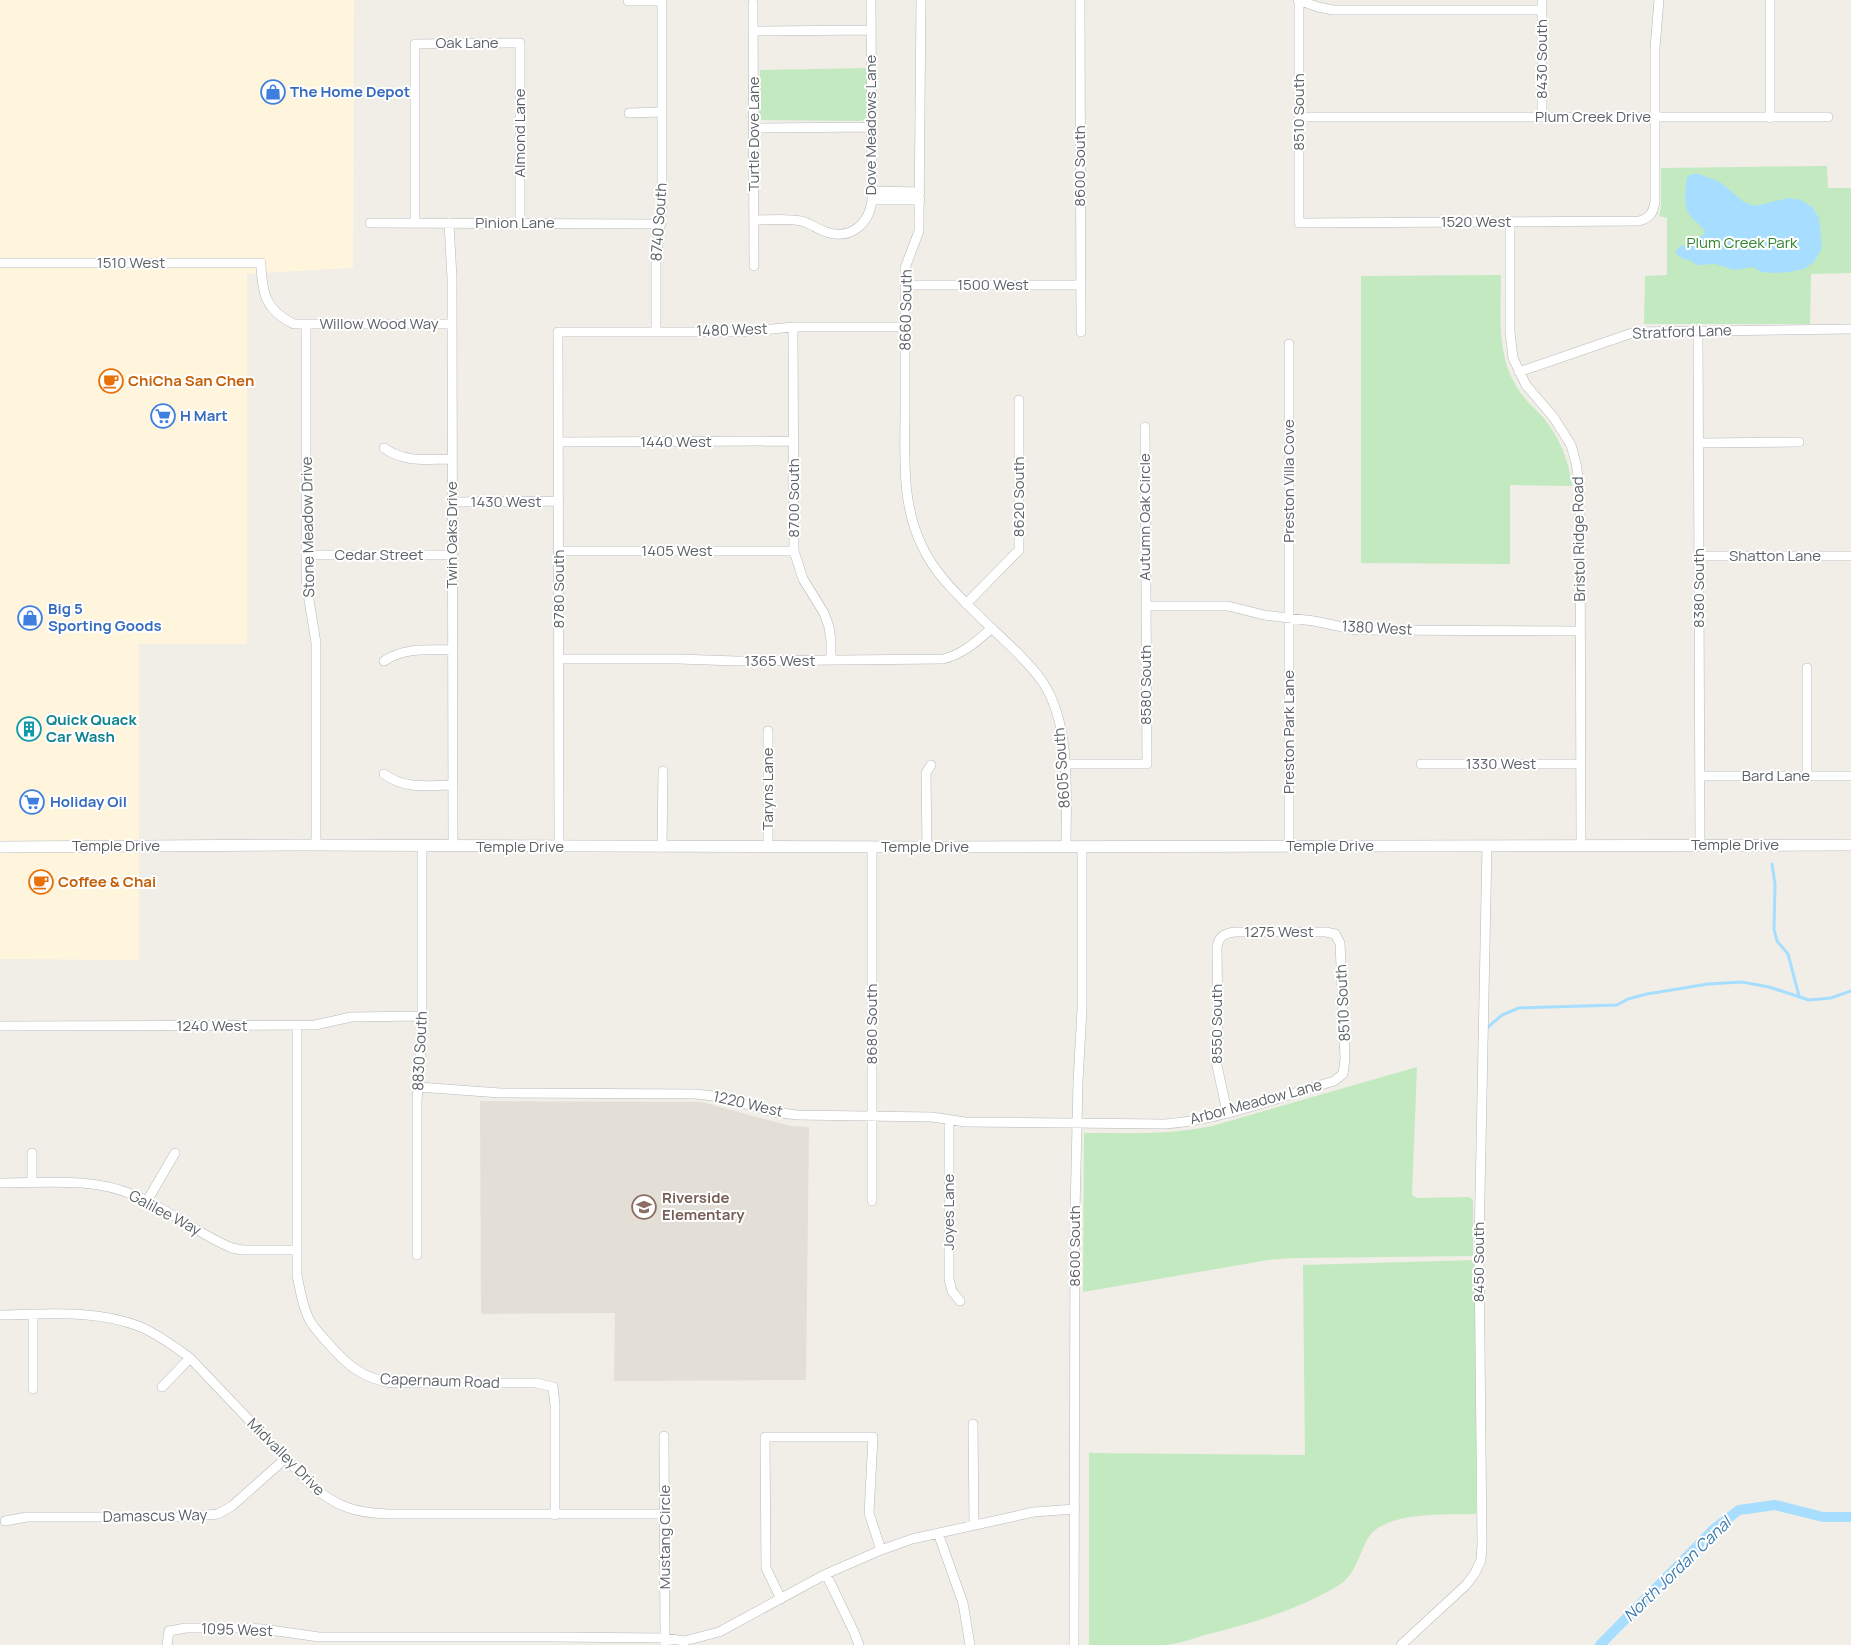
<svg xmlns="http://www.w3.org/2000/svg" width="1851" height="1645" font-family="Manrope,sans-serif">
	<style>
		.commercial { fill: #fff5dc }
		.education { fill: #e3dfd7 }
		.green { fill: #c3e9c1 }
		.water { fill: #a7deff }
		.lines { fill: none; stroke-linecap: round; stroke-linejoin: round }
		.stream { stroke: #a7deff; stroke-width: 3 }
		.canal { stroke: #a7deff; stroke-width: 10 }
		.minor-casing { stroke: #b6b9bd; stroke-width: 10 }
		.tertiary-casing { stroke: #b6b9bd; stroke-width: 12 }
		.minor { stroke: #fff; stroke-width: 9 }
		.tertiary { stroke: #fff; stroke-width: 11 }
		.labels { text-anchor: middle; stroke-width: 4; stroke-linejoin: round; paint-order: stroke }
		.street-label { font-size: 15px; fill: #5d6267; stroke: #fff }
		.shop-label { font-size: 15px; font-weight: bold; fill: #366cbe; stroke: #fff; text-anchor: start }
		.park-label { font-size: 15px; fill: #308430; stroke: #fff }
		.food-label { font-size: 15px; font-weight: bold; fill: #c56008; stroke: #fff; text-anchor: start }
		.culture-label { font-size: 15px; font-weight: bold; fill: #0d838f; stroke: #fff; text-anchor: start }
		.education-label { font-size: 15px; font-weight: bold; fill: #785e54; stroke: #fff; text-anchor: start }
		.water-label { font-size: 16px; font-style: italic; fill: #3a7aaf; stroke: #fff }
	</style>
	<rect width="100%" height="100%" fill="#f0eee6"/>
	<!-- commercial -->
	<path class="commercial" d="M0,0h354l-1,268 -106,6v370h-108v316l-139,-1z"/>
	<!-- education -->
	<path class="education" d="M480,1101l222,1 88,24 19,1 -3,253 -192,1 1,-68 -134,1z"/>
	<!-- green -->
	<path class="green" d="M867,68l1,48 -3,3 -5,2 -99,-1 -2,-3 1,-47z
		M1827,166l1,22h23v85l-40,1 -1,50h-166l1,-48 22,-1v-57l-8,-2 2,-9v-39z
		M1501,275c0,36 -5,76 14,109 7,13 17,22 27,32 17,20 27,44 30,70l-62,-1v79l-149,-1v-287z
		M1417,1067l-5,128 5,3 52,-1 4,3v56l-177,2 -28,2 -185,32 1,-159c43,0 86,2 128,-7z
		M1476,1260v254c-28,1 -94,-4 -109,26 -8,15 -12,35 -28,45 -40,25 -88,38 -134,50 -13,4 -27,9 -40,10 -25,0 -51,0 -76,0v-192l216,2 -2,-190z"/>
	<!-- water -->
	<path class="water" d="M1691,174h8l21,8 24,20 11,4 33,-8 13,2 11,7 7,11 3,30 -8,14 -10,7 -15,3 -17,1 -10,-1 -10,-5 -17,3 -20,-6 -18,1 -8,-5 -6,-1 -8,-6c3,-6 6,-8 13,-8l8,-7 8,-3 1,-5c-4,-4 -8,-7 -12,-11 -11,-10 -8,-28 -6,-42z"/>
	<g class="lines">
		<!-- stream -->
		<path class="stream" d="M1772,864l3,20 -1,45 3,12 11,13 11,42
			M1487,1028l15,-13 17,-7 98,-3 11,-6 19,-5 61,-10 34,-2 27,5 40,13 22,-2 20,-7"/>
		<!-- canal -->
		<path class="canal" d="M1600,1645l115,-117 24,-18 36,-5 48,12h28"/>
		<!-- minor casing -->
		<g class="minor-casing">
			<path id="minor" d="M921,0l-2,222v9l-14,37v17c0,41 0,83 0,124 0,47 -4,94 17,137 13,29 40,53 62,75 20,19 42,38 58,60 30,44 24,114 24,166
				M1080,0l1,332
				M1298,0l20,7 15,3h209
				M1299,0v223l340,-2c11,-3 14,-8 16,-19v-154l4,-48
				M628,1h34
				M753,3l1,263
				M753,31l118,-1
				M629,113l33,-1
				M1299,117h529
				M1542,117v-117
				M1770,118v-118
				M754,128l117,-1
				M872,191l48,1
				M872,200h48
				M754,220c15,0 32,-2 47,1 9,2 16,8 25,11 24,8 43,-7 46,-32l-1,-200
				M1510,222v110l3,26 13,27 28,33 17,27 5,18 4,25 1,358
				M370,223l291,1
				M415,223v-179l105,-1v180
				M449,223l3,55 1,568
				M0,263h261c1,30 4,47 33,61h158
				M905,285h176
				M306,325v247l1,16 9,55v202
				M793,327l1,224 9,28 21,34 5,14 2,13v21
				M1698,330l2,515
				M656,332v-69l6,-59v-204
				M1519,372l116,-40 216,-3
				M559,442l234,-1
				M1698,443l101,-1
				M384,448c21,15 43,11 68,11
				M452,502l107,-1
				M559,551h235
				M306,555h146
				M1699,556h152
				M966,604l53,-54v-150
				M1146,606h82l36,9 50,6 43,9 223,1
				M559,659h119l59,2 206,-2c20,-5 33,-17 49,-31
				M384,661c21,-14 44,-11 69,-11
				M1807,668v108
				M768,731v116
				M1065,764h82l-2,-337
				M1421,764h160
				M384,774c22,16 43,11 69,11
				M1700,776h151
				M1289,846v-502
				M559,847l-1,-515h182l53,-5h112
				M662,847l1,-76
				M872,847v354
				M927,847l-1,-74 5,-8
				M0,1026l315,-1 36,-8 71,-1
				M297,1026v249c3,15 5,30 12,44 4,8 11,15 17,22 20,23 35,37 66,42h144l17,4 2,18v110
				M418,1087l82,6 196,1 25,3 53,15 23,3 135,2 33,5 200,2c55,-4 115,-27 169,-43l9,-7 2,-15 -5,-116 -5,-9 -9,-2h-91c-11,1 -17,5 -18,16l1,82 -2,31 11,51
				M949,1121v158l3,12 8,10
				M32,1153v30
				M0,1183c44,0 92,-6 134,12 34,14 64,39 98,53l11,2h54
				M147,1201l28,-48
				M417,1255v-154l5,-67v-188
				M0,1315c46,-1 97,-6 141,12 18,8 33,19 49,31l122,128c25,21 44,27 76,28h277
				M162,1387l28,-29
				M33,1389v-75
				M973,1424l1,101
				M664,1436l1,209
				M5,1521l22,-4h159l32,-3 14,-8 54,-48
				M938,1533l25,70 7,42
				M826,1574l28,58 5,13
				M781,1599l-15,-31 -1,-131h108l-4,76 12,37
				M167,1645l2,-14 17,-3h55l22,1 56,8h234l112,1 19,3 35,-9 107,-58 55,-24 31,-11 122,-27 41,-3
				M1074,1645l1,-433 3,-130 4,-73v-162
				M1401,1645l65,-60 9,-12 6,-13 1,-15 -3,-300 8,-399"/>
		</g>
		<!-- tertiary casing -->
		<g class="tertiary-casing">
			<path id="tertiary" d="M0,847l299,-2 636,2 916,-2"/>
		</g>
		<!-- minor -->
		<use href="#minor" class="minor"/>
		<!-- tertiary -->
		<use href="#tertiary" class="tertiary"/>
	</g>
	<!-- icons -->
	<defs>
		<g id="shop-ring" transform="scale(1.25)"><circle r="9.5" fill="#fff" stroke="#3f7fe0" stroke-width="1.5"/><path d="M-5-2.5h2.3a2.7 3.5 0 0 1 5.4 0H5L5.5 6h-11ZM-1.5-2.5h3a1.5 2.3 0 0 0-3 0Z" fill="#3f7fe0"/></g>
		<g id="cafe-ring" transform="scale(1.25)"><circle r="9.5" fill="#fff" stroke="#e8710a" stroke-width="1.5"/><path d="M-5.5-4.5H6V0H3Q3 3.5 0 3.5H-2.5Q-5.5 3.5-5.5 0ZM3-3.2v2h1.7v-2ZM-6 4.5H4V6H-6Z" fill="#e8710a"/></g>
		<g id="supermarket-ring" transform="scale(1.25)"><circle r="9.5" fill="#fff" stroke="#3f7fe0" stroke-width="1.5"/><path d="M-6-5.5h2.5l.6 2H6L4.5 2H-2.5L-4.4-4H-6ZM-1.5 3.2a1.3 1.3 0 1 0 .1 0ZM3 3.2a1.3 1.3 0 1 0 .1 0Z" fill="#3f7fe0"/></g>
		<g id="building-ring" transform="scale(1.25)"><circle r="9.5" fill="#fff" stroke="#0f9aa8" stroke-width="1.5"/><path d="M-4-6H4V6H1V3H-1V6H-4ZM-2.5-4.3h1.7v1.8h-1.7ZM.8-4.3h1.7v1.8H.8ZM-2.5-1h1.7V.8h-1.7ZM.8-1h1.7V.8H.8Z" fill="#0f9aa8"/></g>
		<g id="school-ring" transform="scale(1.25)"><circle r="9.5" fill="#fff" stroke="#8d6e63" stroke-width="1.5"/><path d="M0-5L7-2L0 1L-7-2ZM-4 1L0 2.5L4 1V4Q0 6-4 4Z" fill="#8d6e63"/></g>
	</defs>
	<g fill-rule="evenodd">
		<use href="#shop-ring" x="273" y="92"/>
		<use href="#cafe-ring" x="111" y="381"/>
		<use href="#supermarket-ring" x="163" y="416"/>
		<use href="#shop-ring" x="30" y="618"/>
		<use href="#building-ring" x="29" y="729"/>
		<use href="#supermarket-ring" x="32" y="802"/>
		<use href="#cafe-ring" x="41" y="882"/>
		<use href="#school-ring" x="644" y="1207"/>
	</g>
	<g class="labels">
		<!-- street labels -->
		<g class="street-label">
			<text x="467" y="48">Oak Lane</text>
			<text transform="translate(1542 59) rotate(-90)" y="5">8430 South</text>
			<text transform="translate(1299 112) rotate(-90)" y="5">8510 South</text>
			<text x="1593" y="122">Plum Creek Drive</text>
			<text transform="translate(871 125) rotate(-90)" y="5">Dove Meadows Lane</text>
			<text transform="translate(520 133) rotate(-90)" y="5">Almond Lane</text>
			<text transform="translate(754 134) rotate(-90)" y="5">Turtle Dove Lane</text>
			<text transform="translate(1080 166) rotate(-90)" y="5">8600 South</text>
			<text transform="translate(659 222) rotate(-86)" y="5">8740 South</text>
			<text x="1476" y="227">1520 West</text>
			<text x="515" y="228">Pinion Lane</text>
			<text x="131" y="268">1510 West</text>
			<text x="993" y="290">1500 West</text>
			<text transform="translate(906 310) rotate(-89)" y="5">8660 South</text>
			<text x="379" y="329">Willow Wood Way</text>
			<text transform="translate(732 330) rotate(-2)" y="5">1480 West</text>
			<text transform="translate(1682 332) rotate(-2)" y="5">Stratford Lane</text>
			<text x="676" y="447">1440 West</text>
			<text transform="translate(1289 481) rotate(-90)" y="5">Preston Villa Cove</text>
			<text transform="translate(1019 497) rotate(-90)" y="5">8620 South</text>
			<text transform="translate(794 498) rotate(-90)" y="5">8700 South</text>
			<text x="506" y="507">1430 West</text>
			<text transform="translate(1145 517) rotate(-90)" y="5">Autumn Oak Circle</text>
			<text transform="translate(308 527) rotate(-91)" y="5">Stone Meadow Drive</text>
			<text transform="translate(452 535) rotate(-90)" y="5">Twin Oaks Drive</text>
			<text transform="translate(1579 539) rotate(-91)" y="5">Bristol Ridge Road</text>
			<text x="677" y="556">1405 West</text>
			<text x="379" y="560">Cedar Street</text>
			<text x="1775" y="561">Shatton Lane</text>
			<text transform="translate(1699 588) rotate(-90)" y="5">8380 South</text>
			<text transform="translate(559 589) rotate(-90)" y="5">8780 South</text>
			<text transform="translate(1377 628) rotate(3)" y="5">1380 West</text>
			<text x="780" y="666">1365 West</text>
			<text transform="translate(1146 685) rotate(-90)" y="5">8580 South</text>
			<text transform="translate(1289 732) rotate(-90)" y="5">Preston Park Lane</text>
			<text x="1501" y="769">1330 West</text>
			<text transform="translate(1062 768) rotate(-94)" y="5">8605 South</text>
			<text x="1776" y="781">Bard Lane</text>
			<text transform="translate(768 789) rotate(-90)" y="5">Taryns Lane</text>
			<text x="1735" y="850">Temple Drive</text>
			<text x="116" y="851">Temple Drive</text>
			<text x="1330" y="851">Temple Drive</text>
			<text x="520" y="852">Temple Drive</text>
			<text x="925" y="852">Temple Drive</text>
			<text x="1279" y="937">1275 West</text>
			<text transform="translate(1343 1003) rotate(-93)" y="5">8510 South</text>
			<text transform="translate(872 1024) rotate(-90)" y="5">8680 South</text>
			<text transform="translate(1217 1024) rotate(-90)" y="5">8550 South</text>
			<text x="212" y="1031">1240 West</text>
			<text transform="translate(420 1051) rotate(-87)" y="5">8830 South</text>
			<text transform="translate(1256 1102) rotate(-15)" y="5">Arbor Meadow Lane</text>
			<text transform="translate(748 1104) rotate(13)" y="5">1220 West</text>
			<text transform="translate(949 1212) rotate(-90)" y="5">Joyes Lane</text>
			<text transform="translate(165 1213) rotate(28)" y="5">Galilee Way</text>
			<text transform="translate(1075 1246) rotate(-90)" y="5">8600 South</text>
			<text transform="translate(1479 1262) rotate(-90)" y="5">8450 South</text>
			<text transform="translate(440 1381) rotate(2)" y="5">Capernaum Road</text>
			<text transform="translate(286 1457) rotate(45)" y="5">Midvalley Drive</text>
			<text transform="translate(155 1516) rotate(-1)" y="5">Damascus Way</text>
			<text transform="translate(665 1537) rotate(-90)" y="5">Mustang Circle</text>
			<text transform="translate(237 1630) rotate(2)" y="5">1095 West</text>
		</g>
		<!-- shop labels -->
		<g class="shop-label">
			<text x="290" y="97">The Home Depot</text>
			<text x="180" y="421">H Mart</text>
			<text x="48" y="614">Big 5<tspan x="48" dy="17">Sporting Goods</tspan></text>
			<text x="50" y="807">Holiday Oil</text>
		</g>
		<!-- park labels -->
		<g class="park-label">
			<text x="1742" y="248">Plum Creek Park</text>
		</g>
		<!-- food labels -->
		<g class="food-label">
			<text x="128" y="386">ChiCha San Chen</text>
			<text x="58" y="887">Coffee &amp; Chai</text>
		</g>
		<!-- culture labels -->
		<g class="culture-label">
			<text x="46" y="725">Quick Quack<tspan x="46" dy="17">Car Wash</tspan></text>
		</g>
		<!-- education labels -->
		<g class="education-label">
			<text x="662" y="1203">Riverside<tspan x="662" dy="17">Elementary</tspan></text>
		</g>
		<!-- water labels -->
		<g class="water-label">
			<text transform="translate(1677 1569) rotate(-44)" y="6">North Jordan Canal</text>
		</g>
	</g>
</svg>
